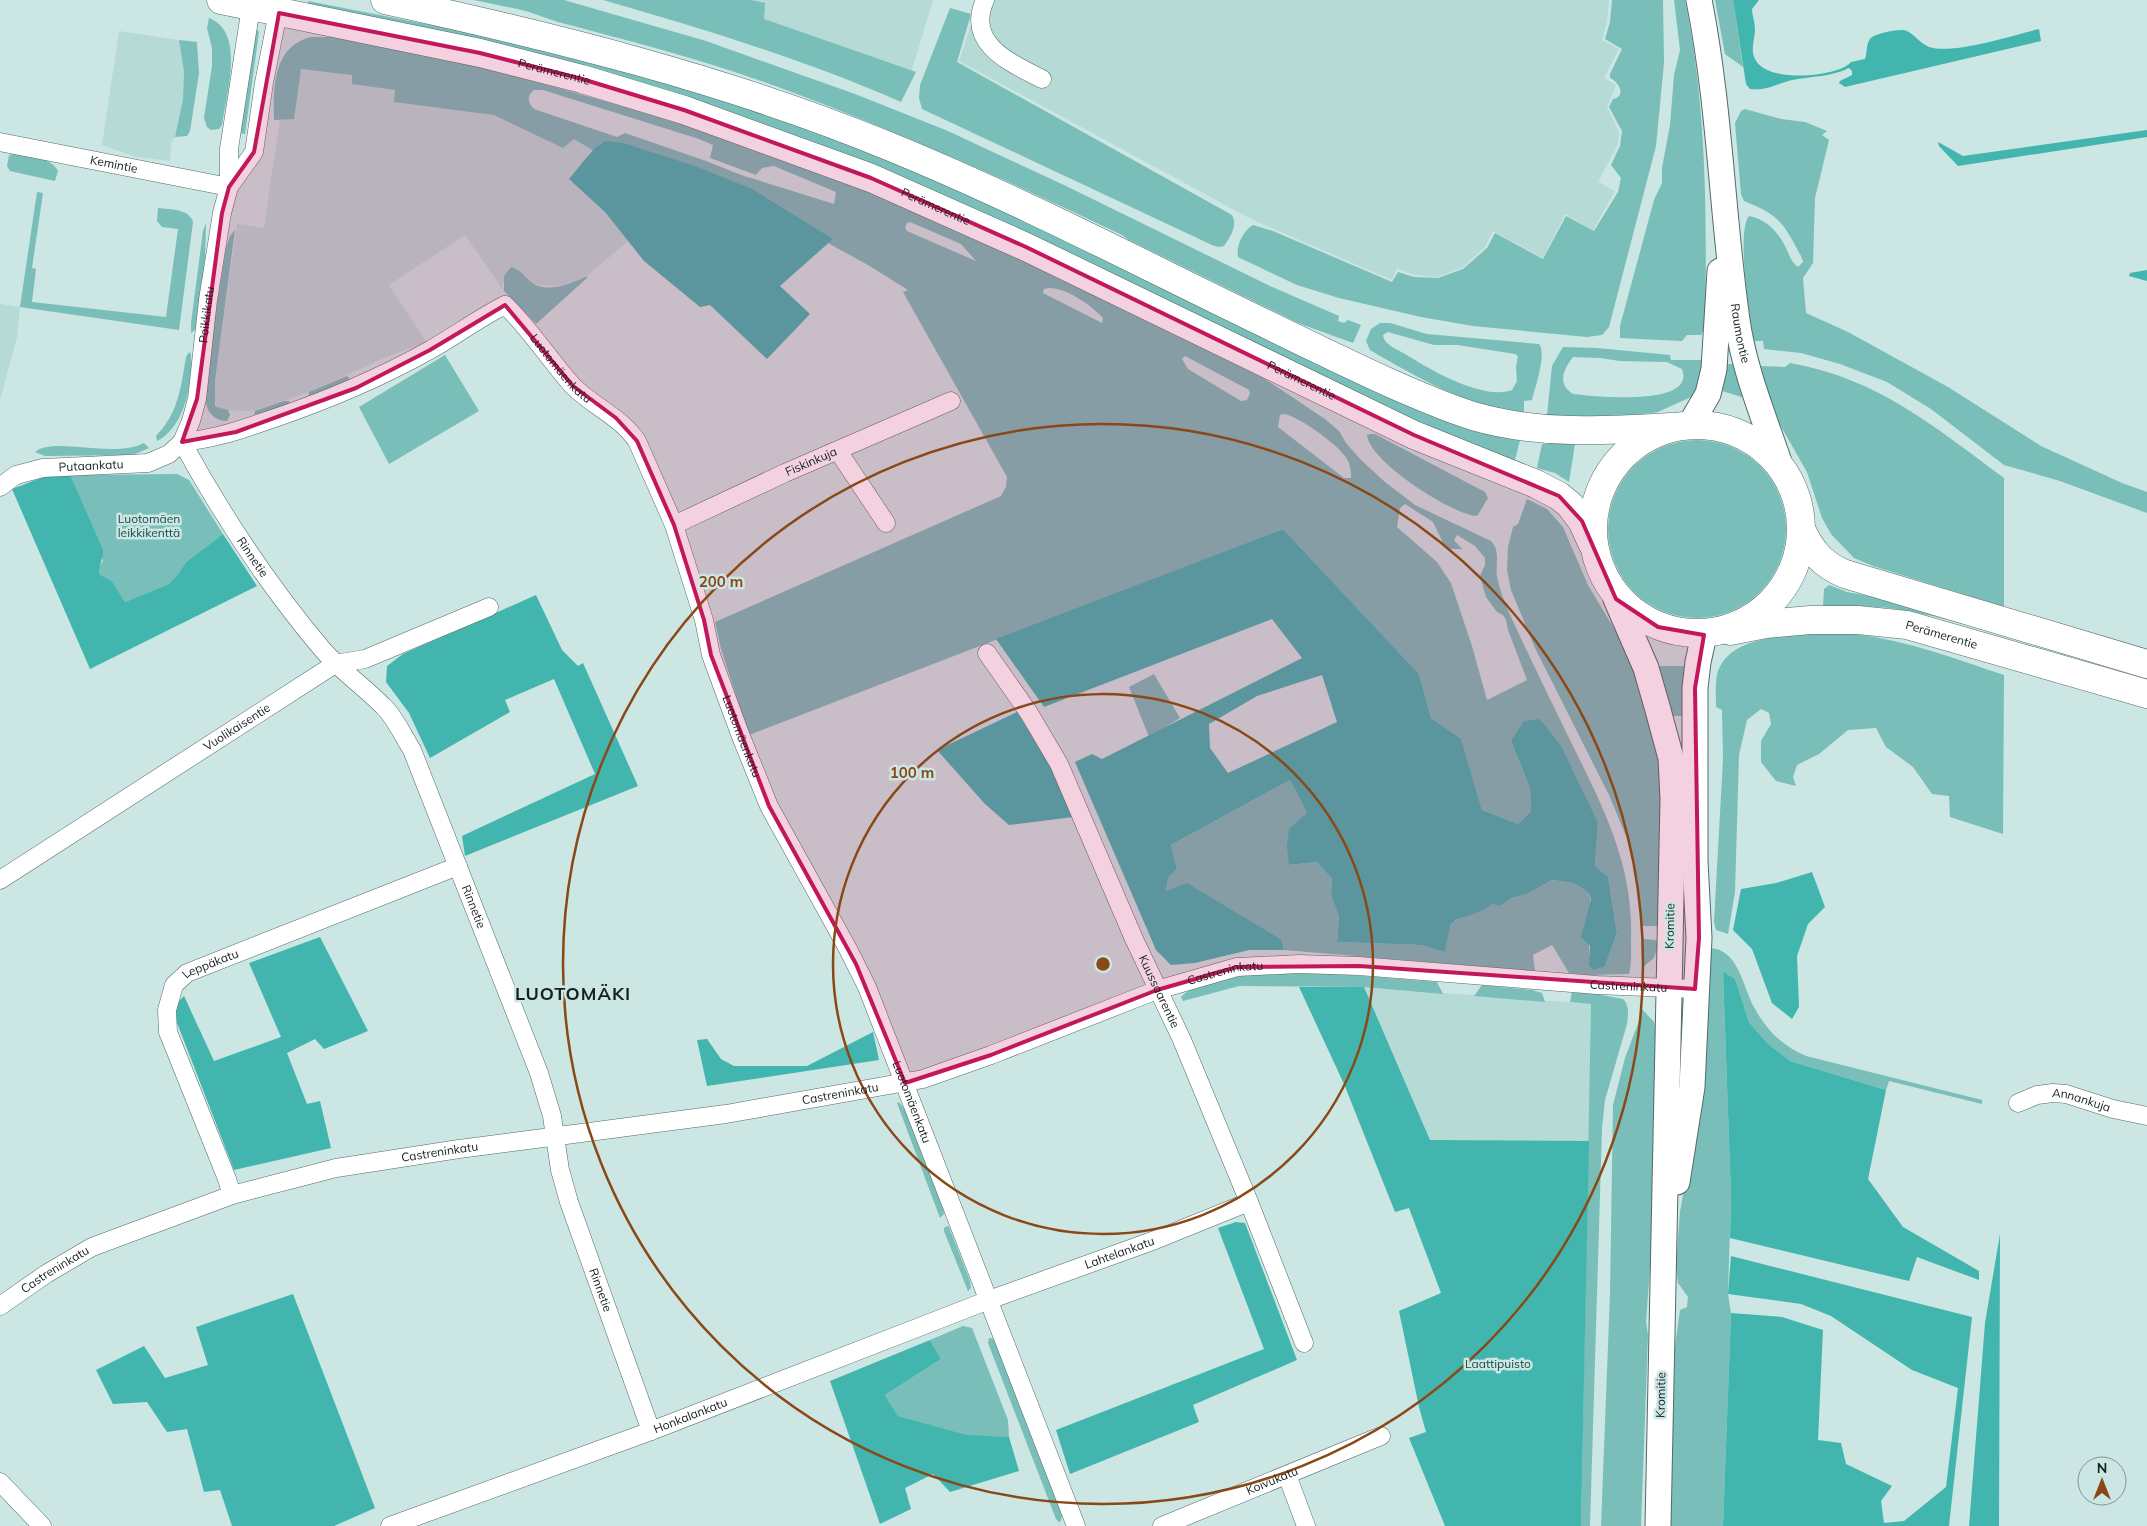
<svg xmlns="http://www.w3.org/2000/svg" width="2147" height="1526" font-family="Mulish,sans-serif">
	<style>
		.built { fill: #b6dad6 }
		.green { fill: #79beb8; fill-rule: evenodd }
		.forest { fill: #41b5ae; fill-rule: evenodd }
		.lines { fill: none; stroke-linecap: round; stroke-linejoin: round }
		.minor-casing { stroke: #526a68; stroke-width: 19 }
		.secondary-casing { stroke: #526a68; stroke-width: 27 }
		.trunk-casing { stroke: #526a68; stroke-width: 29 }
		.motorway-casing { stroke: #526a68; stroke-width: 29 }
		.minor { stroke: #fff; stroke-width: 18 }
		.secondary { stroke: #fff; stroke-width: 25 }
		.trunk { stroke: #fff; stroke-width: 28 }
		.motorway { stroke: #fff; stroke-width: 28 }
		.marked { fill: #c2185b; fill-opacity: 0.2; stroke: #c2185b; stroke-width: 4; stroke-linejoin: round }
		.ring { fill: none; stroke: #8a4817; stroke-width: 2.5 }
		.labels { text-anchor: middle; stroke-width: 5; stroke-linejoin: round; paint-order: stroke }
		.street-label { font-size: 12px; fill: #16201f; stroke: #cbe6e3 }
		.park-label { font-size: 12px; fill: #184b47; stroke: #cbe6e3 }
		.district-label { font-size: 18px; font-weight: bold; letter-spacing: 1px; fill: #16201f; stroke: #cbe6e3 }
		.centre { fill: #8a4817; stroke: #cbe6e3; stroke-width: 2.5 }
		.ring-label { font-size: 15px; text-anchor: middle; font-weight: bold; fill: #8a4817; stroke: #cbe6e3; stroke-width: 5; stroke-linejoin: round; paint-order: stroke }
	</style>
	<rect width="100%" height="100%" fill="#cbe6e3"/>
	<!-- built -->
	<path class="built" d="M654,0h279l-22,73z
		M979,0h630l-2,22 -5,18 17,9 -15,29 12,7 -9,22 12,25 -1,12 -20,38 17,9 -22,39 -28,-16 -22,44 -50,-27 -8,16 -23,21 -25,9 -23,-2 -17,-7 -5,12 -139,-60 -294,-159z
		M119,31l60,9 5,32 -1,27 -8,38 -4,6 -1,18 -34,-4 -34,-12z
		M289,58l289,73 16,20 -25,28 36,33 23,29 -41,35 -16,8 -19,2 -17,-1 -19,-17 -14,16 2,7 -39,-56 -76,50 37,57 -42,16 -75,34 -54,19 -32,-1 -6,-3 -2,-6v-20l22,-157 27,4z
		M0,304l20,3 -3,30 -17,63z
		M1364,987l227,17 -2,137 -159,-1z"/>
	<!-- green -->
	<path class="green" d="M474,0h90l142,41 149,53 93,37 118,55 204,100 69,30 -1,5 6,2 4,-3 13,5 -8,18 -55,-20 -169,-83 -7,-5c-106,-51 -214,-99 -325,-141 -78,-30 -159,-51 -239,-72 -10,-3 -19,-7 -29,-10 -18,-5 -37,-8 -55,-12z
		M603,0h148l14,3 -1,16 152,53 -15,30c-96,-42 -197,-73 -298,-102z
		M1612,0h51l1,63 -8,83 -47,181 -7,8 -15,2 -114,-11 -52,-9 -82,-19 -42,-13 -59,-28c-2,-12 5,-26 15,-32l20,6 119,51 6,-10 16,5 24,1 25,-9 24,-21 8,-15 48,26 23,-43 28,15 24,-39 3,-14 -10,-13 9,-19 2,-15 -13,-24 4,-8c14,-3 6,-17 -3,-21v-4l12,-25 -17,-10 5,-17z
		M1674,0h11c22,108 22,218 20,328l-4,7h-14l-5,6 -62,-3v-12l34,-126 8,-17v-15l8,-43 4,-50 6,-25z
		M1715,0h18l10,67 -18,-13z
		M308,1l148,29 124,30 157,43 150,55 617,279 16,3 -5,20 -45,-15 -59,-24 -434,-210 -668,-205z
		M950,8l21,6 -14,48 275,153c6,11 -2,22 -8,31l-5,1 -7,-2 -290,-136 -3,-11 1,-13z
		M209,18c37,14 17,77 13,107l-3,4 -8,1 -4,-3 -3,-9 8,-52v-18l-5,-20z
		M257,29l2,3 -14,102 -7,-1z
		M311,37h22l22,3 123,26 202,56 186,69 155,69 223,108 21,11 60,40 14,12 7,12 15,17 24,22 30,23 76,36c10,10 4,24 6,36 2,10 6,20 9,29 20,44 41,87 62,130 33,67 66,127 63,204 0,11 1,23 -2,34l-42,1 -18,-2 -17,-28 -19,10 2,16 -251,-21 -2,-10 -116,-48 2,-14 9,-9 -6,-24 119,-65 17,33 -18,52 28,-3 15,17 -1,16 8,22 -2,25 84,3 24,7c1,-8 1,-20 5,-27 3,-4 35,-19 42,-21l8,2 12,-8 15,-4 25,-14 22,3 15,10c4,11 -3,23 -5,34 -2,8 7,14 5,26l16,13 12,-33 -9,-56 -13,-11 3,-43 -87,-82 19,47 1,23 -13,13 -36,-14 -21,-70 -30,-22 -12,-44 -136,-145 -534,206 -28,-86 -6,-27 286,-126 5,-9 1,-10 -104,-185 5,-2 -40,-25 -40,-22 4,-4 -231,-96 -7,8 -20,-12 -11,9 -69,-33 -100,-13 1,-12 -43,-6v-9l-51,-6 -7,50 -20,1c-1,-32 -1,-74 37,-83zM534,90h9l156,49 14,6 -3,13 46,17 6,-7 12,-2 62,26 -2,12 -86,-27 1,1 -43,-17 -81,-28 -8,4 -83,-28c-6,-6 -8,-13 0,-19zM910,222l51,22 15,17 -69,-30 -2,-4 2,-4zM1049,288c18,0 42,17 54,30l-1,5 -59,-30 1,-4zM1185,356l64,34 1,3 -3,7 -6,1 -53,-32 -6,-10zM1285,414c16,4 59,34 64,49 2,5 2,11 2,15h-7l-66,-51 2,-12zM1405,504l28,18 13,27h16l-8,-9 3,-5 18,11 10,12v7l-5,11 6,21 11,15 6,3 3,5 2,10 19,50 -40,20 -15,-54 -21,-63 -14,-21 -40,-35 3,-19z
		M179,40l18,2 2,31 -9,58 -3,5 -12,1 8,-38 1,-27z
		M1745,109l36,10 24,3 22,9 -5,4 7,5 -14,58 -2,65 -10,15 3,35 42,19 100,55 93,59 81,37 25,9v21l-87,-32 -56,-16 -73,-56 -44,-27 -47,-18 -39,-11 -37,-4 -1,-8h-9c-4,-22 -18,-109 -5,-125 19,4 30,17 38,34 3,7 5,13 11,17l5,-5 -2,-6c-18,-33 -21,-41 -57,-55l-3,-7 -6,-71 6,-12z
		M14,154c14,2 37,3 44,17l-3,10 -45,-10 -3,-5 2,-11z
		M37,192l6,1 -11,75 4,1 -4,33 134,15 12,-88 -16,-2 -5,-6 1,-13c12,2 31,0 35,14l-14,108 -159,-23z
		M206,223l-1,37 -8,65 -2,5 -4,3v-10l12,-92z
		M235,230l-20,151v24l2,2 11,3 2,5 -3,6c-11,0 -19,-7 -21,-18 -2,-10 1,-22 2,-31 4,-42 12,-83 18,-124l4,-12z
		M511,267c10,2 15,12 23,17 14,9 40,-1 53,-8v2l-51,46 -32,-33v-15z
		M1380,323h10l37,11 112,10c8,9 -4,44 -7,56l-8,1v12c-58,-7 -104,-34 -154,-63l-4,-9 5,-12zM1388,332l46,13h24l57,9 3,2 -2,11 1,14 -5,9c-29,11 -83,-21 -107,-36 -8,-5 -21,-9 -22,-19z
		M1563,347l34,1 73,7 1,5h35l-8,29 -7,8 -33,15 -45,6 -66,-2 5,-50zM1573,357l27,1 20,3 47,1 15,7c15,39 -91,27 -109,25 -16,-10 -10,-24 0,-37z
		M189,352l2,2c2,28 -6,73 -34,87l-1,-5c22,-22 25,-49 30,-79z
		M445,355l34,56 -90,53 -30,-57z
		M1790,363c87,15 145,64 214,115v129l-131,-41 -19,-8 -23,-24 -9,-16 -15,-46 -28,-49 -20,-57 26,1z
		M1723,364h12l10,34 -23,-7z
		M347,376l3,3 -2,3 -40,15 1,-5z
		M284,401h5l1,3 -36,13 1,-6z
		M1370,434h5l110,58 3,6 -10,17 -3,1c-26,-4 -105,-54 -108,-81z
		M1608 529a89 89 0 1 1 178 0a89 89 0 1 1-178 0Z
		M144,443l5,5 -16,7 -88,1 -10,-4c19,-16 78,7 109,-9z
		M1542,444h33l-6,38 -14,-9 -18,-5z
		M177,474l12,6 34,54 -37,28 -8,12 -9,10 -44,18 -13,-21 -13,-7 -1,-6 5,-7 -33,-86z
		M1527,499l20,10 16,18 25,58 34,57 19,42 16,64 6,37 -2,138 -3,3h-16l-4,-44 -12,-46 -17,-41 -74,-147 -24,-58 -4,-20 1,-23 5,-20 5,-3z
		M1829,585l18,7 48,9 108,34c-37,-10 -75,-22 -114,-27 -22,-2 -44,-2 -66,-2l1,-17z
		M1799,633c14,0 28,0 42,0 54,3 112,25 163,42l-1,159 -53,-17 -1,-21 -17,-2 -19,-27 -27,-20 -10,-19 -28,2 -29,24 -22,11 -4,12 3,9 -20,-5 -15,-19v-21l10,-17 -2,-11 -8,-4 -14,11 -8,35 -4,137 -7,42 -12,-4 -2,-8 9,-163 -1,-49 -6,-3c0,-10 -1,-22 1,-32 9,-35 53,-36 82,-42z
		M1654,666h32l-3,14 -1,36h-12z
		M1154,674l26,44 -31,19 -20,-50z
		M1643,939l12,1 4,4 -5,14 -11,9z
		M1709,948c30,0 34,41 46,61 12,22 28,37 51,47l176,44v4l-93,-23 -3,9 -96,-29 -22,-17 -19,-22 -14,-43 -12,-6 8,223 -3,98 3,19 -8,213h-53l5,-180 5,-36 7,-3 1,-10 -10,-14 -2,-18 4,-53 22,-123z
		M1301,971l136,11 6,12 -79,-7 -125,-1 -56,15 -2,-4c20,-22 90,-24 120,-26z
		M1482,985l50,5 10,3 3,9 -71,-6z
		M1572,992l25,2 26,5c7,7 5,16 4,25l-22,76 -3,28 -12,398h-9l10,-522 -21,-2z
		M1642,1009l12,13 3,13 -4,143 1,33 -8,111 2,13 -7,191h-40l9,-232 3,-189 12,-47 14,-37 1,-10z
		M899,1102l7,9 37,96 1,7 -4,4 -43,-115z
		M947,1226l2,1 21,54 1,7 -3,3 -24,-60v-3z
		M963,1326l9,2 36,92 1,17 -43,-1 -68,-20 -13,-21 56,-36 -11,-19z
		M989,1338l5,1 68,176 -1,6 -2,1 -3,-3 -68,-176z"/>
	<!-- forest -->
	<path class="forest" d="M1733,0h26l-7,9c0,7 3,13 3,20 0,10 -5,20 0,30 11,25 84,18 96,3l14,-3c3,-7 0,-19 9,-23 7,-3 26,-8 33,-5 8,4 14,13 22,16 25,8 84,-12 110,-18l2,12 -196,46 -6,-4 1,-2 12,-6v-4l-3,-3c-18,9 -37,8 -57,12 -16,4 -24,11 -42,9l-4,-5z
		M2147,130v7l-189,29 -19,-20 -1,-4 25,14z
		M606,141l17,2 72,23 57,23 81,50 -53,47 30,28 -43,45 -57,-54 -10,2 -56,-46 -39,-49 -36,-33c9,-10 25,-34 37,-38z
		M2147,270v11l-18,-5 1,-3z
		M57,475h13l33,75c0,11 -5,16 -4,24l13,7 13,21 44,-18 9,-10 8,-12 37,-28 34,52 -167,83 -78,-180 29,-11z
		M1283,529l136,145 12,44 30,21 21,71 36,14 13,-13 -1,-23 -19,-47 13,-20 16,-2 21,27 37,77 -3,43 13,11 9,56 -12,33 -11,4 -5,-4 1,-20 -9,-9 10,-38 -2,-6 -15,-10 -22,-3 -25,14 -15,4 -12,8 -8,-2 -8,6 -28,10 -6,5 -5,27 -24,-7 -84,-3 2,-25 -8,-22 1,-16 -15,-17 -28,3 -2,-18 2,-18 18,-16 -17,-33 -119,65 6,24 -9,9 -2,13 21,-8 95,57 2,10h-35l-54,13 -24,2 -15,-15 -81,-188 17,-8 10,5 200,-101 -30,-39 -228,88 -48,-68zM1322,675l15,47 -109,51 -18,-25 -1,-24 48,-28z
		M536,595l26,55 16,16 5,-3 55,123 -173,70 -3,-20 133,-62 -41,-95 -49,21 5,12 -80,46 -21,-45 -23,-31 1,-16 16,-12z
		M1017,712l33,53 23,52 -64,8 -24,-21 -48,-54z
		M1812,872l13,35 -17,17 -11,32 2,51 -7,12 -20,-16 -20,-54 -19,-19 8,-41 35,-6z
		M320,937l48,94 -44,18 -9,-10 -28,14 20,51 13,-3 11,47 -97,22 -60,-155 3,-12 7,-7 30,65 67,-24 -32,-74z
		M1723,972l12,7 14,43 19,22 22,17 96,29 -18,89 35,48 76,44v9l-62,-23 -8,24 -179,-43 1,-42z
		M1299,987h65l66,153 159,1 -8,385h-136l-36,-88 17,-6 -7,-25 -20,-96 42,-18 -32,-85 -14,4 -51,-128z
		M873,1032l6,28 -172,26 -10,-46 10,-1 14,20 13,7h73z
		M1236,1222l9,1 52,137 -104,45 6,17 -129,52 -14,-44 208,-81 -46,-121z
		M2000,1234l-1,292h-30l16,-203z
		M1731,1256l241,61 -23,209h-226l8,-213 51,4 41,13 -5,110 23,3 5,21 46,22 -11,15 3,22 20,-2 42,-34 12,-99 -46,-18 -81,-54 -30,-12 -73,-10z
		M293,1294l82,214 -41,18h-102l-12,-36 -16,2 -17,-63 -20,3 -20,-30 -34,2 -17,-34 48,-24 21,32 43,-13 -12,-38z
		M930,1340l11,19 -56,36 13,21 68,19 43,2 10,34 -69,21 -17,-18 -28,14 6,21 -31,15 -50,-143z"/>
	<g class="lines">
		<!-- minor casing -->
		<g class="minor-casing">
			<g id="minor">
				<path d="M985,0c-20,44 26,63 57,79"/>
				<path id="s1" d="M0,142l229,45"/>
				<path d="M229,187l25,-35 10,-69 16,-81"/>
				<path id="s2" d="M182,442c31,-3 55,-11 84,-21 57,-19 112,-42 164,-71 25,-14 49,-32 75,-45 25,24 44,54 67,80 20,21 48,31 65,56l37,84 30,95 7,35 29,79 29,72 79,143 19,38 209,539"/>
				<path id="s3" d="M182,442c40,73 86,143 140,207 18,21 41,37 61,57 12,11 20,30 29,44l127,323 13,43 8,54 9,32 82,229"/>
				<path d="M838,451l48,72"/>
				<path id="s4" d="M0,487l16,-12 27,-7 105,-5 21,-9 13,-12 9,-21 6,-22 11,-99 14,-87 7,-26v-38l23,-149"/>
				<path id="s5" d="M674,525l111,-52 166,-72"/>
				<path id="s6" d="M987,653l42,60 30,51 75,175 48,101 67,162 55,141"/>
				<path id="s7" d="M0,880l335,-216 30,-5 124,-52"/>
				<path id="s8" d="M2018,1103l19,-8 16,-2 13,1 47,15 34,7"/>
				<path id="s9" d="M232,1195l-5,-16 -59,-147 -1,-22 7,-25 13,-12 271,-107"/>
				<path id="s10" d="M0,1306l46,-32 46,-27 140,-52 104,-27 123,-19 267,-35 197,-35 68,-24 166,-65 80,-23 62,-3 60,2 238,19 98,4"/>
				<path d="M1287,1475l19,51"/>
				<path d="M0,1482l42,44"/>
				<path id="s11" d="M390,1526l261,-95 338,-131 166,-60 94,-38"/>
				<path id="s12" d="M1162,1526l219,-90"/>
			</g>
		</g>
		<!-- secondary casing -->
		<g class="secondary-casing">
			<g id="secondary">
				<path id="s13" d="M1699,0c21,106 23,214 38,320 7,49 26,95 42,142"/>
				<path d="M1690,425l18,-31 6,-25 6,-98"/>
				<path d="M1616,599l30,69 12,42 13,48 2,41 -15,727"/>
				<path d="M1677,1182l15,-95 7,-149 -4,-77v-173l3,-26 6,-27"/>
			</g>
		</g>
		<!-- trunk casing -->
		<g class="trunk-casing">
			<g id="trunk">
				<path id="s14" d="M221,0l259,53 102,26 102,31 187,68 155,69 388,188 122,49 23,12 11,9 12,16 10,22"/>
				<path d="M385,0c170,37 340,79 501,145 128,52 250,116 374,176 43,21 86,42 130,62 27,12 55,24 83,33 65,19 131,15 198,11"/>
				<circle cx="1697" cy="529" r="104"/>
			</g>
		</g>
		<!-- motorway casing -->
		<g class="motorway-casing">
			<g id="motorway">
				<path d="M1802,531c10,21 21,34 43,43l302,90"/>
				<path id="s15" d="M1730,631l36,-7 44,-4h48l49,5 240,69"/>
			</g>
		</g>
		<!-- minor -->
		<use href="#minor" class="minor"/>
		<!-- secondary -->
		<use href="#secondary" class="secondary"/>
		<!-- trunk -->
		<use href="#trunk" class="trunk"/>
		<!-- motorway -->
		<use href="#motorway" class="motorway"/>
	</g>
	<!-- marked area -->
	<path class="marked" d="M279,13l201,40 102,26 102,31 187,68 155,69 388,188 145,61 23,25 34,78 42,28 46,8 -9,53 4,250 -4,51 -336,-23 -122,1 -80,23 -166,65 -86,28 -49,-119 -87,-158 -58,-151 -7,-35 -30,-95 -37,-84 -21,-23 -43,-32 -68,-81 -75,45 -74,38 -120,44 -54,10 15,-43 25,-186 7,-26 25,-35z"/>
	<!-- distance rings -->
	<g class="ring">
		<circle cx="1103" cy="964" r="270"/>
		<circle cx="1103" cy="964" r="540"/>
	</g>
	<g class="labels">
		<!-- street labels -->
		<g class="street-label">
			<text dy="4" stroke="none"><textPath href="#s14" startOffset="341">Perämerentie</textPath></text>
			<text dy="4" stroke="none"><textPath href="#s1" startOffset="116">Kemintie</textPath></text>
			<text dy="4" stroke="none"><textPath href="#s14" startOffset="746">Perämerentie</textPath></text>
			<text dy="4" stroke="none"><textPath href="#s4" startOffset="324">Poikkikatu</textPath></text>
			<text dy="4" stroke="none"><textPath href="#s13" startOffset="336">Raumontie</textPath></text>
			<text dy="4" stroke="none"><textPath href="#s2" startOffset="438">Luotomäenkatu</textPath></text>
			<text dy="4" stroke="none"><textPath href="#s14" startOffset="1151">Perämerentie</textPath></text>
			<text dy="4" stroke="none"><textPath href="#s5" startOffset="151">Fiskinkuja</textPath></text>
			<text dy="4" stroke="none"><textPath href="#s4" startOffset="96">Putaankatu</textPath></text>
			<text dy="4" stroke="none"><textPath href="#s3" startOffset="135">Rinnetie</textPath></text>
			<text dy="4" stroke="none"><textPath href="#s15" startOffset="214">Perämerentie</textPath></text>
			<text dy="4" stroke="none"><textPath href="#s7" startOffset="282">Vuolikaisentie</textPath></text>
			<text dy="4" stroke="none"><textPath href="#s2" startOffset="858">Luotomäenkatu</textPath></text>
			<text dy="4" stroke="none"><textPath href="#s3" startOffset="555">Rinnetie</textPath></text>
			<text transform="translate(1670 926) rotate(-89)" y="4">Kromitie</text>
			<text dy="4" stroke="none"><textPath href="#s9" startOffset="266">Leppäkatu</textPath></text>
			<text dy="4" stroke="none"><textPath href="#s10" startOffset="1281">Castreninkatu</textPath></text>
			<text dy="4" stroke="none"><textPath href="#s10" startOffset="1686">Castreninkatu</textPath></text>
			<text dy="4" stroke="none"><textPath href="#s6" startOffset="381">Kuussaarentie</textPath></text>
			<text dy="4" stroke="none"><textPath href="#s10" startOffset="876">Castreninkatu</textPath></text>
			<text dy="4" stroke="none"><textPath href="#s8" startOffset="66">Annankuja</textPath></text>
			<text dy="4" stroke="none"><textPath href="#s2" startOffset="1262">Luotomäenkatu</textPath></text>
			<text dy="4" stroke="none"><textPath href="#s10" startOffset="471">Castreninkatu</textPath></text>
			<text dy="4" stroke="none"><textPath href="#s11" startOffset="779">Lahtelankatu</textPath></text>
			<text dy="4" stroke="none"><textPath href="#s10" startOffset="66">Castreninkatu</textPath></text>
			<text dy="4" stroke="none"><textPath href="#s3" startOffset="960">Rinnetie</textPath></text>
			<text transform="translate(1661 1395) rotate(-89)" y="4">Kromitie</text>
			<text dy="4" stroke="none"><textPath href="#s11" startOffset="320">Honkalankatu</textPath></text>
			<text dy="4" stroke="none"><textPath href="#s12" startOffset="119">Koivukatu</textPath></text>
		</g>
		<!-- park labels -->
		<g class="park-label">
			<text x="149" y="523">Luotomäen<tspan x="149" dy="14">leikkikenttä</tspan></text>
			<text x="1498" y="1368">Laattipuisto</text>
		</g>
		<!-- district labels -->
		<g class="district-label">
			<text x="573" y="1000">LUOTOMÄKI</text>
		</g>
	</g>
	<circle cx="1103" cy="964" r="8" class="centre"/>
	<g class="ring-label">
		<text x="721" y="587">200 m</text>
		<text x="912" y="778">100 m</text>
	</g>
	<!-- north arrow -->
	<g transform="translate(2102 1481)"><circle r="24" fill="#cbe6e3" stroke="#839795"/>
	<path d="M0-4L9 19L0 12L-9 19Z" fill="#8a4817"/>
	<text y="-8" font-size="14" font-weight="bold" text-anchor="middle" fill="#16201f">N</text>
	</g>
</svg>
